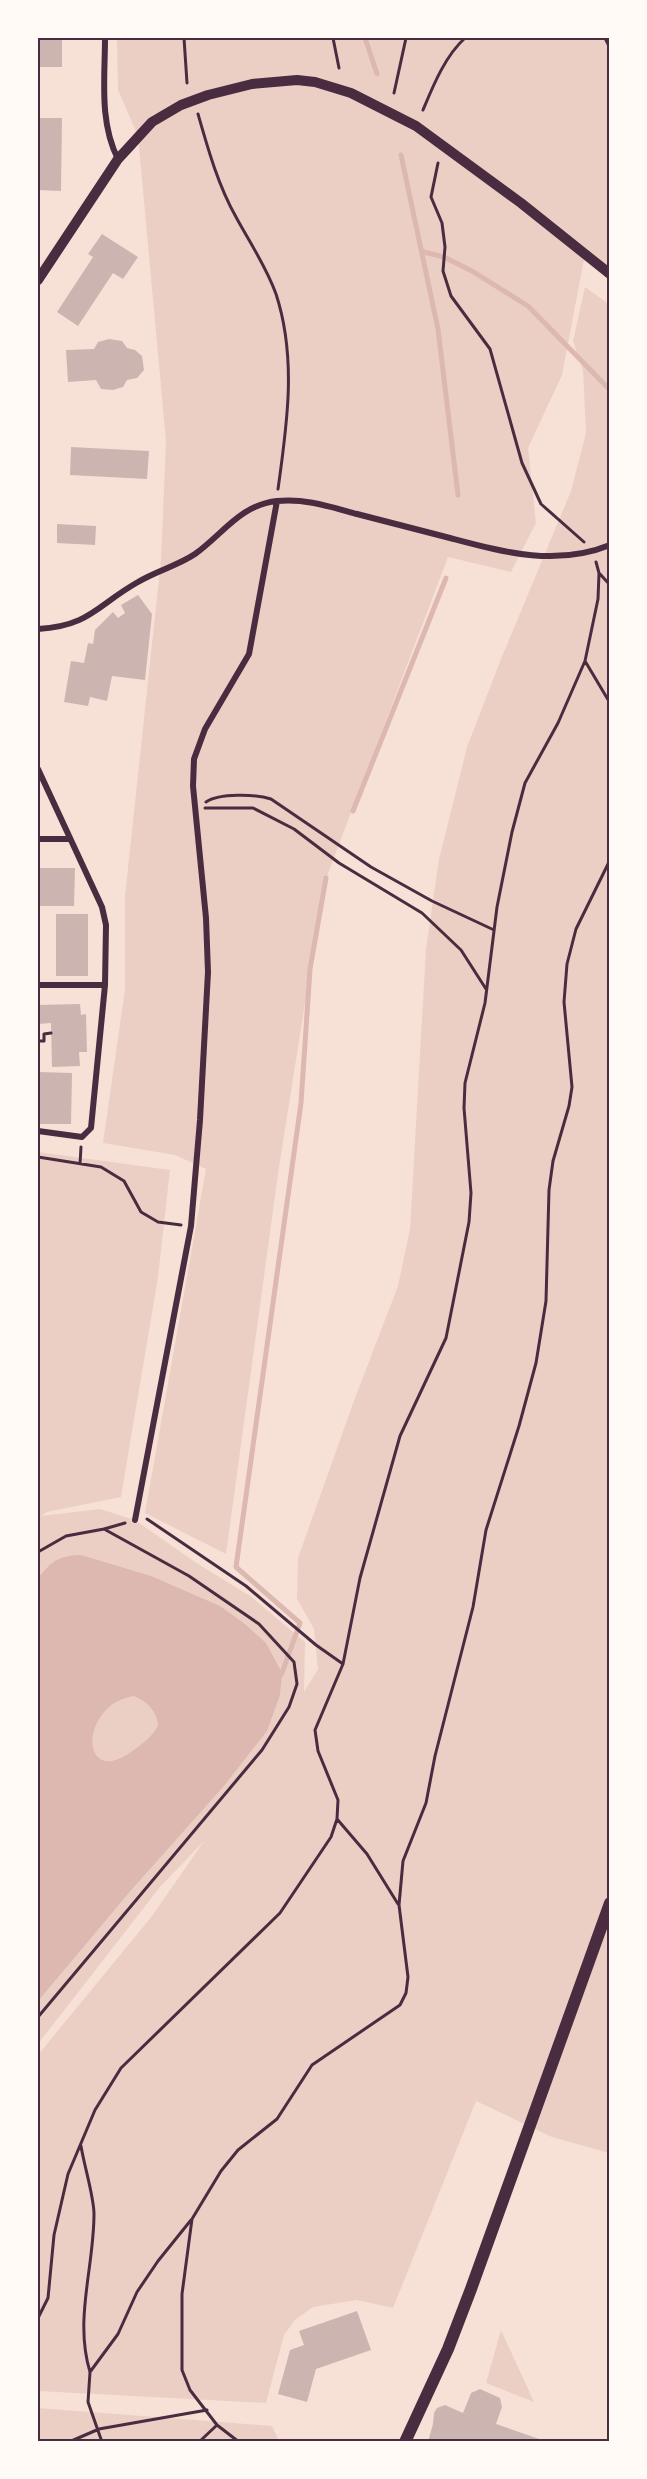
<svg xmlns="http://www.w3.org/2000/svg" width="647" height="2479" font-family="'IBM Plex Sans',sans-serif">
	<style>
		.green { fill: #ebcfc5 }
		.water { fill: #dcb8b0; fill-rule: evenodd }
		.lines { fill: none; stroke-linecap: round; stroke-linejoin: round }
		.stream { stroke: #dcb8b0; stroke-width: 5 }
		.building { fill: #ccb4b1 }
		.path { stroke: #4a2c40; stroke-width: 3 }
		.minor { stroke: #4a2c40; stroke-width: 6 }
		.tertiary { stroke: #4a2c40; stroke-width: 10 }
		.secondary { stroke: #4a2c40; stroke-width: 12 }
		.neatline { fill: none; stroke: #4a2c40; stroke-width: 2 }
	</style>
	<rect width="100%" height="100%" fill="#f7e1d7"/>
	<!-- green -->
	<path class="green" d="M117,38h492v236l-24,-20 -23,121 -34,73 8,75 -25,49 -63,-15 -124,327 -45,283 -53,387 -81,-41 61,-344 -31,-14 -72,-12 22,-154v-93l36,-336 5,-119 -28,-305 -20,-46z
		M585,287l25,18 -1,1848 -57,-16 -76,-36 -83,207 -36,-8 -44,7 -18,13 -11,15 -18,68 -228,-12v-336l114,-139 52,-75 -44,46 -122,157v-892l132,18 -12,107 -37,220 -74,15 -6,4 59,-7 35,11 60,42 55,34 55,46 -1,50 14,-23 -4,-40 -17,-30 1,-41 57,-160 43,-112 12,-57 16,-280 13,-90 28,-112 34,-88 70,-168 15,-58 -3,-63 -10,-29z
		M501,2330l33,72 -48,-19z
		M38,2408l234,18 7,15h-241z"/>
	<!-- water -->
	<path class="water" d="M81,1555l70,21 69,30 25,18 21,19 16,30 -2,22 -13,36 -44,56 -90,101 -95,113v-423c14,-17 20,-22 43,-23zM134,1696c14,6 23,15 24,30 -6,11 -17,19 -27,26 -52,37 -52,-48 3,-56z"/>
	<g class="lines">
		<!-- stream -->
		<path class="stream" d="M365,38l12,36
			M401,155l37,174 20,166
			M424,252l20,5 28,14 56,35 82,84
			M353,811l93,-233
			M278,1678l4,-5 18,-50 -64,-56 65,-464 9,-134 16,-91"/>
	</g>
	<!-- building -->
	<path class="building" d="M38,38h24v29h-24z
		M38,118h24l-1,73 -23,-1z
		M102,234l36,23 -15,22 -10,-6 -35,53 -21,-14 36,-55 -5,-3z
		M109,339l13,2 5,7 8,2 7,6 2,14 -7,8 -10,2 -4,7 -10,3 -12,-1 -5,-9 -28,2 -2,-32 28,-1 4,-7z
		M71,447l78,4 -2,28 -77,-4z
		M57,524l39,2 -1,19 -38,-2z
		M138,595l14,19 -7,66 -33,-4 -5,25 -17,-4 -2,9 -24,-4 7,-41 13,2 4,-20 5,1 2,-14 18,-18 5,6 7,-5 -4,-8z
		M38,868h37l-1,38h-36z
		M56,914h32v62h-32z
		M80,1004l1,11 5,-1 1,38h-8l1,14 -28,1 -1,-44 -13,1v-19z
		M38,1072l34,1 -1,51h-33z
		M357,2311l14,39 -55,19 -9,33 -29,-8 12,-44 14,-5 -5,-14z
		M480,2389l20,9 2,9 -6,17 52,18h-120l5,-18 1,-11 3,-5 8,-3 18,8 8,-20z"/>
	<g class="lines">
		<!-- path -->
		<path class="path" d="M184,38l3,45
			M333,38l6,30
			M605,38l5,10
			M394,93l12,-55
			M423,110c10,-24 22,-54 42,-72
			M198,114c10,35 20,71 38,103 14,26 30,49 40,77 21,64 11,131 2,195
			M438,163l-7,34 11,26 3,24 -2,24 8,25 39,53 32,114 19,41 43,38
			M600,574l10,11
			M585,661l25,42
			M206,802c13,-9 50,-8 65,-3l100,68 61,34 62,29
			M205,808h48l41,21 45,34 83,50 39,37 25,39
			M38,1041h6v-7l7,-1
			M38,1157l63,10 23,14 17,31 17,10 23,3
			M80,1164l1,-17
			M147,1519l99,67 70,59 27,19
			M104,1529l21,-6
			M38,1552l28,-16 38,-7 85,47 70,48 35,38 3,22 -8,23 -27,43 -224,267
			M337,1819l30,35 31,50
			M81,2146c3,19 13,51 13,68 0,54 -20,105 -4,158
			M38,2318l10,-20 6,-63 14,-61 27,-64 26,-42 159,-155 51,-76 6,-18 1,-19 -20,-49 -3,-21 28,-66 17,-86 40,-142 46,-98 23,-116 2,-29 -7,-85 1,-25 20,-80 12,-96 15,-75 13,-49 33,-60 27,-62 13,-62 1,-26 -3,-11
			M69,2442l30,-13 108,-19
			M102,2442l-14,-40 2,-30 28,-38 19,-42 21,-31 33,-41
			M199,2442l18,-17
			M239,2442l-22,-17 -27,-35 -8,-20v-76l10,-75 29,-48 17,-21 39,-31 35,-54 88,-60 6,-12 2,-16 -9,-72 4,-44 23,-58 9,-47 38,-149 13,-77 33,-104 17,-63 10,-62 3,-111 4,-29 16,-55 3,-19 -8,-85 3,-38 9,-35 34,-69"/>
		<!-- minor -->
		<path class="minor" d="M105,38c0,40 -6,84 13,121
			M38,629c52,-3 59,-24 100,-47 18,-11 39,-16 57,-28 28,-20 45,-49 82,-53 28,-3 54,6 80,13 31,8 62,16 93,24 53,14 106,29 160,7
			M38,769l64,138 4,18 -1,60 -14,143 -9,9 -44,-6
			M38,839h31
			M38,985h67
			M135,1520l56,-294 9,-106 8,-148 -2,-54 -13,-132 1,-27 11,-30 44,-75 28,-153"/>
		<!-- tertiary -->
		<path class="tertiary" d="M38,280l80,-121 34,-37 29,-17 27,-10 44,-11 45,-4 18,2 36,11 65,33 105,77 89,71"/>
		<!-- secondary -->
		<path class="secondary" d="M405,2442l43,-93 23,-60 139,-386"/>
	</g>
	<!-- border -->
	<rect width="647" height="2479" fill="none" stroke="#fffaf5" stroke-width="78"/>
	<rect x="39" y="39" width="569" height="2401" class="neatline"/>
</svg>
